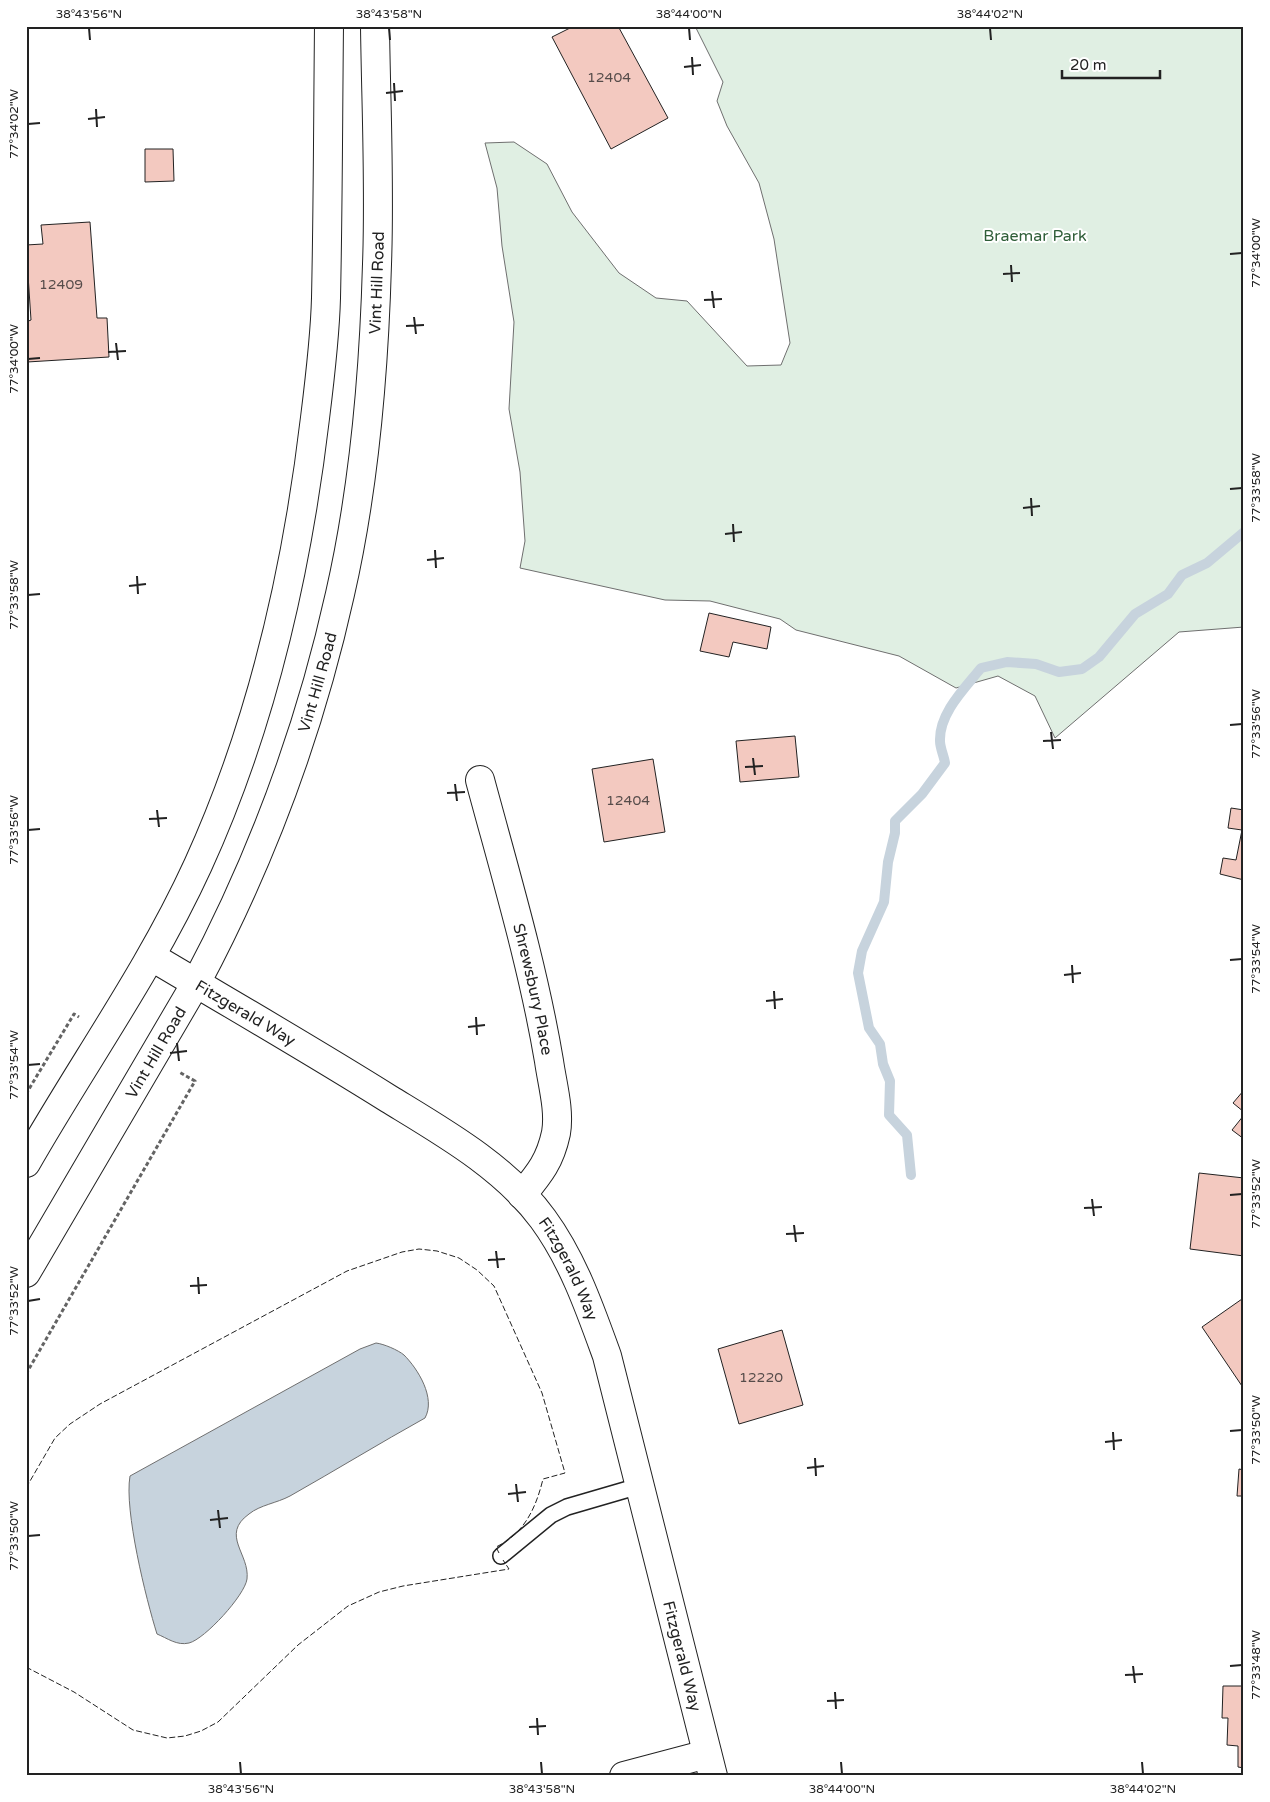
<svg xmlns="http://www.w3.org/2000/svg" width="1270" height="1802" font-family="'Varela Round',sans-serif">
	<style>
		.green { fill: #e0efe3; stroke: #6f6f6f }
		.water { fill: #c7d3dd; stroke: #6f6f6f }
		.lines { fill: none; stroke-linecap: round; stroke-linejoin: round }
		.stream { stroke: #c7d3dd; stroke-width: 10 }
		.building { fill: #f3c9c0; stroke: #222 }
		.lane-casing { stroke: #222; stroke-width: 18 }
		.street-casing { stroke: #222; stroke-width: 30 }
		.secondary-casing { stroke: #222; stroke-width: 30 }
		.primary-casing { stroke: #222; stroke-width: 30 }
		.path { stroke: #646464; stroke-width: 3; stroke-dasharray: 4 2.5; stroke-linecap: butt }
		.lane { stroke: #fff; stroke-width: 15 }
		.street { stroke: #fff; stroke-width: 28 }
		.secondary { stroke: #fff; stroke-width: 28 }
		.primary { stroke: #fff; stroke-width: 28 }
		.fence { stroke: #222; stroke-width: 1; stroke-dasharray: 6 2.5; stroke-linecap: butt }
		.ticks { fill: none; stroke: #222; stroke-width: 2 }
		.labels { text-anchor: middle; stroke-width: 4; stroke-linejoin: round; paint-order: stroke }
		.number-label { font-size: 14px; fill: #564c4a }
		.park-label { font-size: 16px; fill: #2f5e38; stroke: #fff }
		.street-label { font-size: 16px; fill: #222; stroke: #fff }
		.neatline { fill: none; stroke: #222; stroke-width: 2 }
		.ticks-label { font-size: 12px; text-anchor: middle; fill: #222 }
	</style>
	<rect width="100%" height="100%" fill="#fff"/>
	<!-- green -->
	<path class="green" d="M695,26h549v601l-65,5 -124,106 -20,-42 -37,-20 -42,12 -57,-32 -103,-26 -16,-11 -70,-18 -45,-1 -145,-32 5,-27 -5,-69 -11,-63 5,-87 -12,-76 -5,-58 -12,-45 29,-1 33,22 25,48 47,61 37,25 31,3 60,65 34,-1 9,-22 -16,-104 -15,-56 -32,-57 -10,-25 6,-19z"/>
	<!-- water -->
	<path class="water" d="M376,1343c8,1 22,7 28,12 14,14 32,43 21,63 -45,25 -89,52 -135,78 -13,7 -30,9 -41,18 -29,21 1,40 -2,65 -2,16 -42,60 -58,64 -12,3 -22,-5 -32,-9 -11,-35 -33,-124 -27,-158l230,-127z"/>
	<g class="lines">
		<!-- stream -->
		<path class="stream" d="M911,1175l-4,-40 -18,-20 1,-34 -7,-17 -3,-20 -11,-16 -11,-55 4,-22 22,-49 4,-40 7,-29v-12l27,-27 23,-31c-1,-7 -5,-15 -5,-22 -1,-28 25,-53 41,-73l26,-6 29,2 23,8 23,-3 17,-12 36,-43 33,-20 14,-19 25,-12 37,-31"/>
	</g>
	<!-- building -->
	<path class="building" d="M574,26h44l50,92 -57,31 -59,-112z
		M145,149h28l1,32 -29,1z
		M90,222l7,96h10l2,39 -82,5 -1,-40 5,-2 -5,-75 17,-1 -2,-19z
		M709,613l62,14 -4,22 -34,-7 -4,15 -29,-6z
		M795,736l4,41 -59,5 -4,-41z
		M653,759l12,73 -61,10 -12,-73z
		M1231,808l13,2v70l-24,-6 3,-16 13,2 6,-30 -14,-2z
		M1244,1090v22l-11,-9z
		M1244,1115v24l-12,-9z
		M1199,1173l45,5v78l-54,-7z
		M1242,1299l2,3v87l-42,-62z
		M782,1330l21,75 -64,19 -21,-75z
		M1239,1469l5,1v26h-7z
		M1223,1686h21v82l-6,-1v-21l-11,-1 1,-27h-6z"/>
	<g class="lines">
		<!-- lane casing -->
		<g class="lane-casing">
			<path id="lane" d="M501,1556l50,-41 16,-8 72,-21"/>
		</g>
		<!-- street casing -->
		<g class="street-casing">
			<g id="street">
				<path id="s1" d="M480,780c25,93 53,186 69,281 3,22 11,49 7,72 -6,28 -16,40 -34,62"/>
				<path d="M624,1776l83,-22"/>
			</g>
		</g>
		<!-- secondary casing -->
		<g class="secondary-casing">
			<g id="secondary">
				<path id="s2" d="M152,957c79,47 159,93 237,142 54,33 116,68 154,120 30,41 47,90 64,137l106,420"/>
			</g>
		</g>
		<!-- primary casing -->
		<g class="primary-casing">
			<g id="primary">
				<path d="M26,1163c57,-100 124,-193 172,-298 64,-140 99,-295 117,-447 5,-40 10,-81 11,-120 2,-91 2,-181 3,-272"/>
				<path id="s3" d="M26,1273l170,-290c65,-122 114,-254 144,-389 24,-105 34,-222 37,-330 3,-79 -1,-159 -2,-238"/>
			</g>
		</g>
		<!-- path -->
		<path class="path" d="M26,1094l48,-80 5,3
			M26,1374l169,-293 -16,-9"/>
		<!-- lane -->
		<use href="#lane" class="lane"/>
		<!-- street -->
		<use href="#street" class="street"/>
		<!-- secondary -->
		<use href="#secondary" class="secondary"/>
		<!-- primary -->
		<use href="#primary" class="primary"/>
		<!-- fence -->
		<path class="fence" d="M26,1488l29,-50 15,-14 30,-20 247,-133 55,-19 17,-3 18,2 22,7 18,12 17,16 48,107 23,80 -22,6c-7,29 -19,55 -47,68l3,6
			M26,1667l48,25 59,38 34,8 18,-2 16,-5 17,-9 80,-77 50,-39 31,-14 24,-6 106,-17 -6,-9"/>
	</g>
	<!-- ticks -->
	<path class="ticks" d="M89,28l1,12M389,28l1,12M689,28l1,12M990,28l1,12M692,57l1,18M684,67l17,-2M394,83l1,18M386,93l17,-2M96,109l1,18M88,119l17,-2M28,124l12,-1M1230,254l12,-1M1011,265l1,17M1003,274l17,-1M712,291l2,17M704,300l18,-1M414,317l2,17M406,326l18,-1M116,343l2,17M108,352l18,-1M28,359l12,-1M1230,489l12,-1M1031,498l1,18M1023,508l17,-2M733,524l1,18M725,534l17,-2M435,550l1,18M427,560l17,-2M137,576l1,18M129,586l17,-2M28,595l12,-1M1230,725l12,-1M1051,732l2,17M1043,741l18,-1M753,758l2,17M745,767l18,-1M455,784l2,17M447,793l18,-1M157,810l2,17M149,819l18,-1M28,830l12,-1M1230,960l12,-1M1072,965l1,18M1064,975l17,-2M774,991l1,18M766,1001l17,-2M476,1017l1,18M468,1027l17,-2M177,1043l2,18M170,1053l17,-2M28,1065l12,-1M1230,1195l12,-1M1092,1199l2,17M1084,1208l18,-1M794,1225l2,17M786,1234l18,-1M496,1251l2,17M488,1260l17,-1M198,1277l1,17M190,1286l17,-1M28,1301l12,-2M1230,1431l12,-1M1113,1432l1,18M1105,1442l17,-2M815,1458l1,18M807,1468l17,-2M516,1484l2,18M508,1494l18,-2M218,1510l2,18M210,1520l18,-2M28,1536l12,-1M1133,1666l2,17M1230,1666l12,-1M1125,1675l18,-1M835,1692l1,17M827,1701l17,-1M537,1718l1,17M529,1727l17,-1M240,1762l1,12M541,1762l1,12M841,1762l1,12M1142,1762l1,12"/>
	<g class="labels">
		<!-- number labels -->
		<g class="number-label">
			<text x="609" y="82">12404</text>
			<text x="61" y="289">12409</text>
			<text x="628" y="805">12404</text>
			<text x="761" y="1382">12220</text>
		</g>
		<!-- park labels -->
		<g class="park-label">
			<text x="1035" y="241">Braemar Park</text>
		</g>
		<!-- street labels -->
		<g class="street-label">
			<text dy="6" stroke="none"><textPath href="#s3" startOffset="1066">Vint Hill Road</textPath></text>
			<text dy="6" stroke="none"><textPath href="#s3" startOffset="661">Vint Hill Road</textPath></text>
			<text dy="6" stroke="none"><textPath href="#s1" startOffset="216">Shrewsbury Place</textPath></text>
			<text dy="6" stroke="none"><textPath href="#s2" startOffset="109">Fitzgerald Way</textPath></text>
			<text dy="6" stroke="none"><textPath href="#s3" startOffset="256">Vint Hill Road</textPath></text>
			<text dy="6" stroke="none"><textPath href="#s2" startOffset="529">Fitzgerald Way</textPath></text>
			<text dy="6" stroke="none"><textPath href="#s2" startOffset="934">Fitzgerald Way</textPath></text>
		</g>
	</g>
	<!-- border -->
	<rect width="1270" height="1802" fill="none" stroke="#ffffff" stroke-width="55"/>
	<!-- scale -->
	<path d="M1062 70v8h98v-8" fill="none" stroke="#222222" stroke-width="2.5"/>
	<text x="1070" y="70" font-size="15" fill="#222222" stroke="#ffffff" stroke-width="4" paint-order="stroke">20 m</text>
	<rect x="28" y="28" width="1214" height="1746" class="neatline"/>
	<g class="ticks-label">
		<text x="89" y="18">38°43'56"N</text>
		<text x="389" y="18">38°43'58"N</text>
		<text x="689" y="18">38°44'00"N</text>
		<text x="990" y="18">38°44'02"N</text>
		<text transform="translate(14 124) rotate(-90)" y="4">77°34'02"W</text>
		<text transform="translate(1256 253) rotate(-90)" y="4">77°34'00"W</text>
		<text transform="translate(14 359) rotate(-90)" y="4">77°34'00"W</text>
		<text transform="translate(1256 488) rotate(-90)" y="4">77°33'58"W</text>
		<text transform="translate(14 595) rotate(-90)" y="4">77°33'58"W</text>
		<text transform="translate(1256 724) rotate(-90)" y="4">77°33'56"W</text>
		<text transform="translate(14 830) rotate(-90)" y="4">77°33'56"W</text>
		<text transform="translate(1256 959) rotate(-90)" y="4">77°33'54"W</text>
		<text transform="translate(14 1065) rotate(-90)" y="4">77°33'54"W</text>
		<text transform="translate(1256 1194) rotate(-90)" y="4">77°33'52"W</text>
		<text transform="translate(14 1301) rotate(-90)" y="4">77°33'52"W</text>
		<text transform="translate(1256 1430) rotate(-90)" y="4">77°33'50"W</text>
		<text transform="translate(14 1536) rotate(-90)" y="4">77°33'50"W</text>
		<text transform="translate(1256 1665) rotate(-90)" y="4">77°33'48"W</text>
		<text x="241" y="1793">38°43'56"N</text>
		<text x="542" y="1793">38°43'58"N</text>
		<text x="842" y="1793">38°44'00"N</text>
		<text x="1143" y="1793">38°44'02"N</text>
	</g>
</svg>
